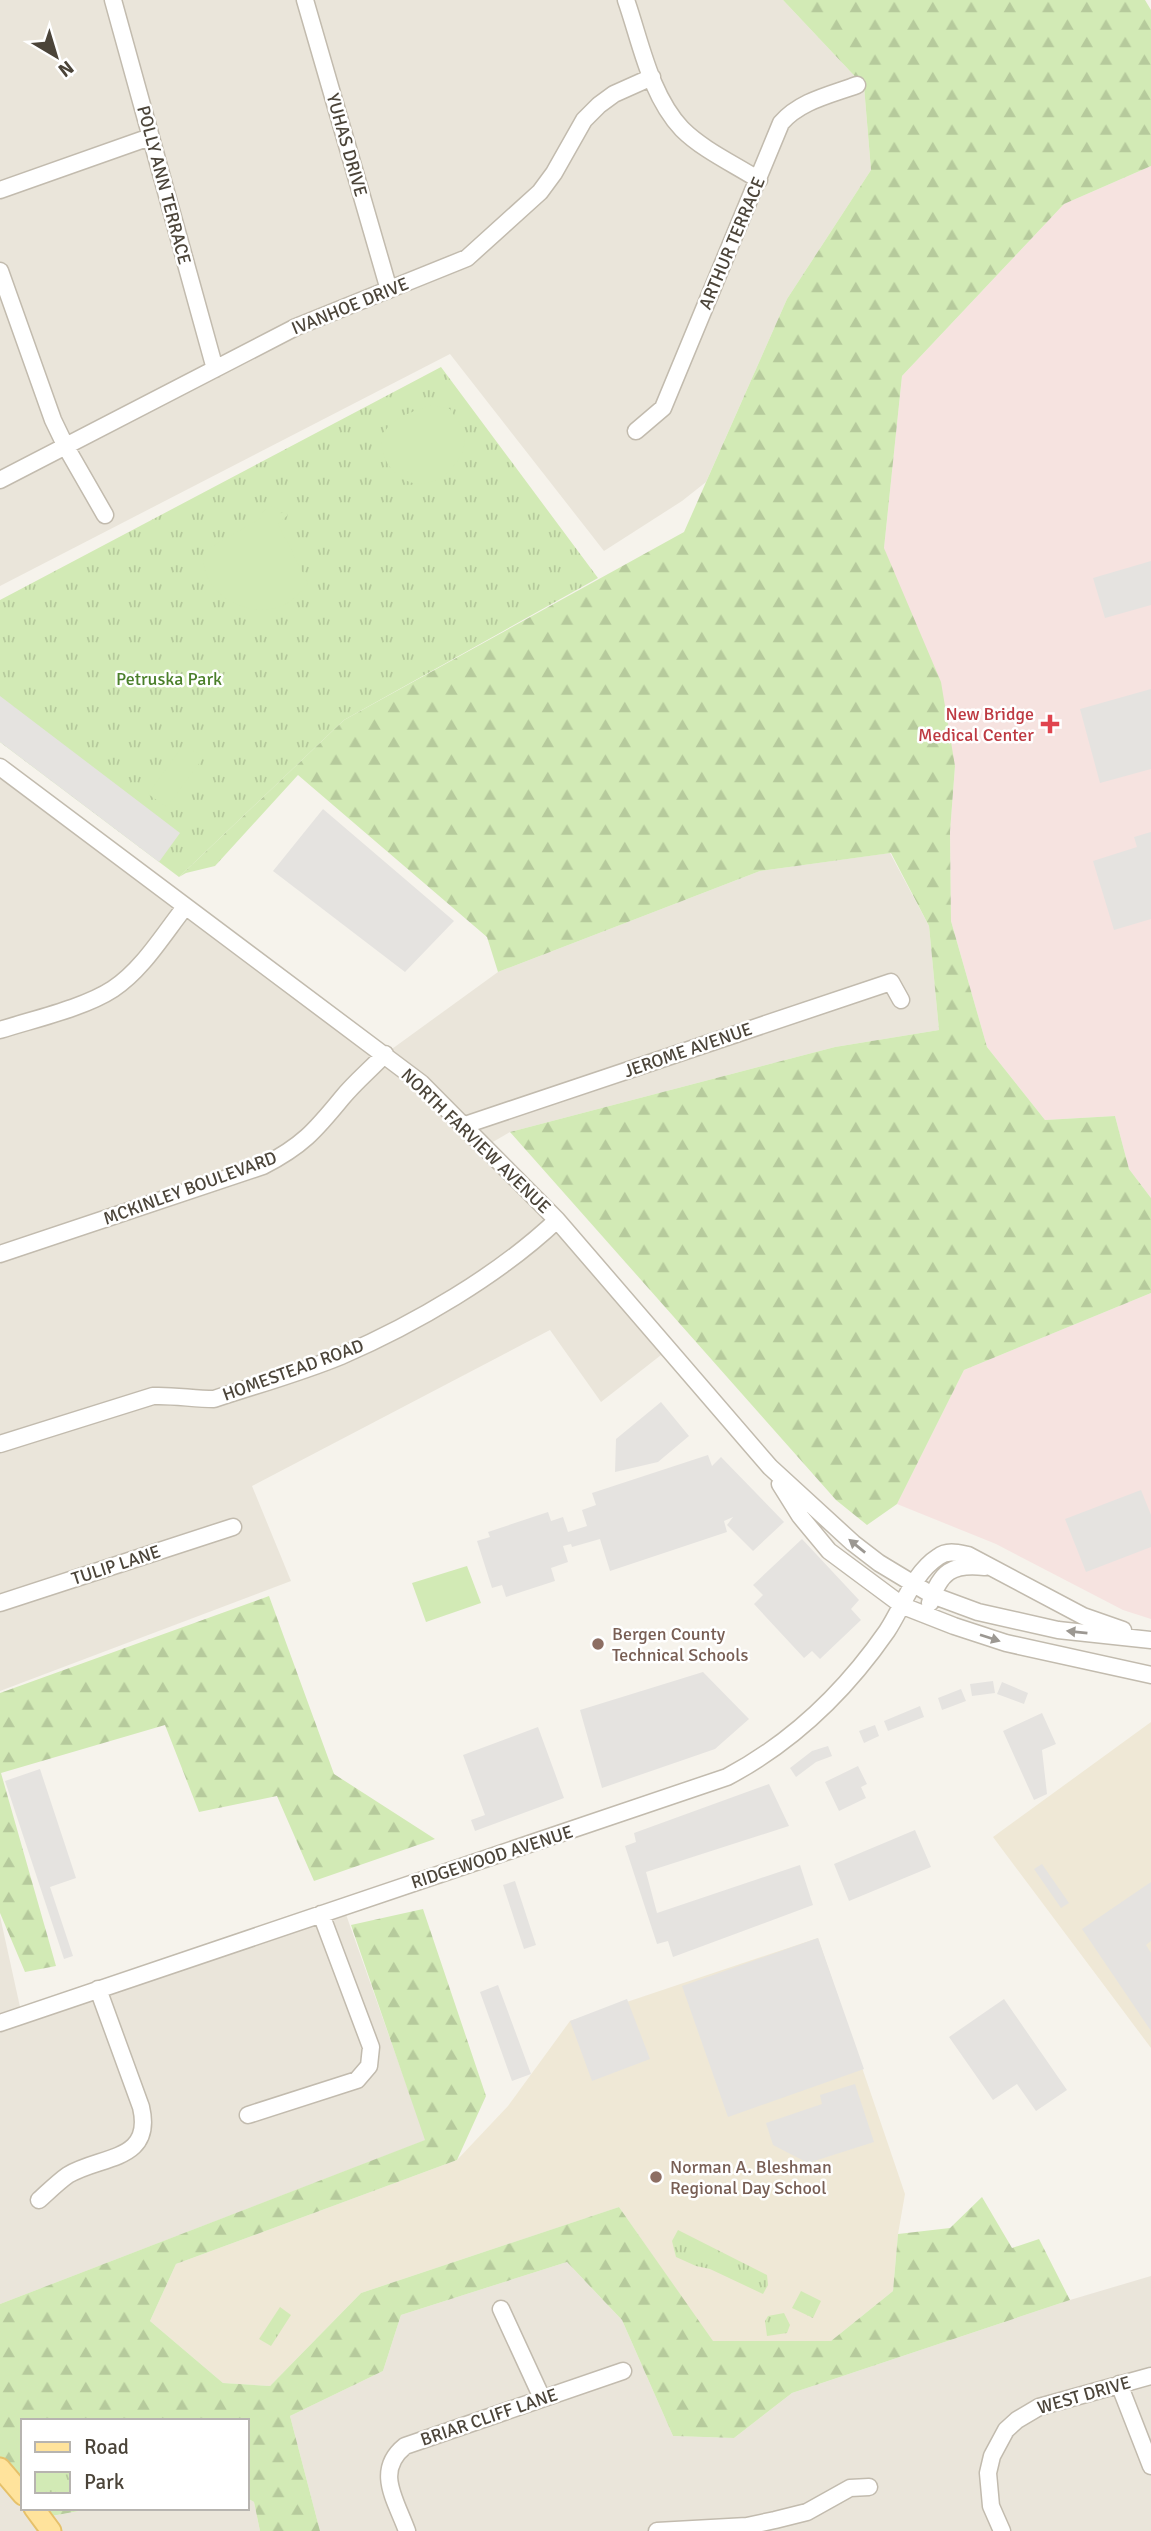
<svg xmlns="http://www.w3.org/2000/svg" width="1151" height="2531" font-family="Signika,sans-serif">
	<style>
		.residential { fill: #eae5da }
		.education { fill: #efe8d6 }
		.medical { fill: #f6e3e0 }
		.forest { fill: url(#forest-firs) }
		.park { fill: url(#park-tufts) }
		.pitch { fill: #d2eab5 }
		.parking { fill: #e5e3e0 }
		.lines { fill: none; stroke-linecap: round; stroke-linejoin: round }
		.minor-casing { stroke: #c2bbae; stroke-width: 19 }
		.major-casing { stroke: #e6c16a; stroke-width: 23 }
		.minor { stroke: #fff; stroke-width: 16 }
		.major { stroke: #ffe39c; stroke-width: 19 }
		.oneway { fill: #9c9892 }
		.health-dot { fill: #e0444e; stroke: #fff; stroke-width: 2.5 }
		.education-dot { fill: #8d6e63; stroke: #fff; stroke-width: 2.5 }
		.labels { text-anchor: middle; stroke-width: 5; stroke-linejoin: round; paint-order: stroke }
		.street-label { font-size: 18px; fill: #4b4439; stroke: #fff }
		.park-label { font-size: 18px; fill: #4a7f2a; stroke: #fff }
		.health-label { font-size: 18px; fill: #be3a42; stroke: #fff; text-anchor: end }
		.education-label { font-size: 18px; fill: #785e54; stroke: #fff; text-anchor: start }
	</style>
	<defs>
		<pattern id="forest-firs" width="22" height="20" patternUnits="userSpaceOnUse" patternTransform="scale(1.75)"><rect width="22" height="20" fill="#d2eab5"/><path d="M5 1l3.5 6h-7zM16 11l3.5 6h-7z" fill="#b6ca9c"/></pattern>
		<pattern id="park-tufts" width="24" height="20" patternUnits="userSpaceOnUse" patternTransform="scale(1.75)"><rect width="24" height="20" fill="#d2eab5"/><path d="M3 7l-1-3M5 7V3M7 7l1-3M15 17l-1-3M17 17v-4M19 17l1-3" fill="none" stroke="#b6ca9c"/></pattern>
	</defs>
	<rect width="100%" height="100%" fill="#f6f3ec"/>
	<!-- residential -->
	<path class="residential" d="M0,0h783l81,86 7,84 -84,129 -81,183 -24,19 -78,50 -154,-197 -450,232z
		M0,766l385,288 113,-82 262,-101 130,-18 39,73 10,104 -104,17 -325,85 -24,14 184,202 -69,54 -51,-72 -298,156 39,95 -291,110z
		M343,1906l83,234 -426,164v-279z
		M0,1916l22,100 -22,7z
		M567,2262l55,58 51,116 61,2 58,-45 278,-93 81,-24v255h-831l-30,-115 93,-45 18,-56z
		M0,2468l23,27v13h11l8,10 53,-10h152v-10l7,4 6,29h-260z"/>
	<!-- education -->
	<path class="education" d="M1151,1722v326l-158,-211z
		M818,1938l87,256 -7,40 -5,57 -62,50h-119l-93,-134 -258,86 -91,93 -47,-3 -73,-62 26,-57 281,-104 51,-54 62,-85z"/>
	<!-- medical -->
	<path class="medical" d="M1151,166v1032l-22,-29 -14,-53 -70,4 -58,-73 -36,-126 -1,-89 5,-66 -71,-218 18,-172 162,-172z
		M1151,1293v326l-28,-9 -127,-66 -99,-40 67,-134z"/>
	<!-- forest -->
	<path class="forest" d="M783,0h362l6,10v156l-87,38 -162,172 -18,172 57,134 14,84 -5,66 1,89 36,126 58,73 70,-4 14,53 22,29v95l-187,77 -67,134 -30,21 -31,-25 -326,-368 325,-85 104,-17 -10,-104 -38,-73 -131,18 -262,101 -11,-35 -189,-162 -83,91 -29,7 -7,4 165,-157 340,-188 103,-233 84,-129 -7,-84z
		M269,1596l65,178 101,65 -121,42 -37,-85 -78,16 -34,-87 -164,48 55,193 -31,6 -25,-59v-220z
		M423,1909l63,187 -29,64 -281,104 -26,57 73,62 47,3 91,-93 258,-86 94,134h118l62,-50 5,-57 52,-6 32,-31 30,51 27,-9 31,61 -278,93 -58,45 -61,-2 -51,-116 -55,-58 -166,53 -18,56 -93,45 30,115h-60l-6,-29 -7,-4v-77h-224v74l-23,-27v-164l425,-164 -74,-215z
		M34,2508h61l-54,10z"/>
	<!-- park -->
	<path class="park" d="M441,367l157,211 -254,142 -165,157 -179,-135v-142z
		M678,2230l89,45 1,10 -5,9 -53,-25 -14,-3 -20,-9 -4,-16z
		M801,2291l20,10 -8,17 -21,-10z
		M280,2307l11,8 -20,31 -12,-7z
		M784,2313l6,12 -3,8 -20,3 -2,-15 3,-5z"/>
	<!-- pitch -->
	<path class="pitch" d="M431,405l19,4c4,7 12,16 14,24 6,26 -26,56 -51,50 -25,-7 -43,-40 -22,-59 11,-10 27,-14 40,-19z
		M269,506l9,3v5l7,-2 3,3 -10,9 30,59c-8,10 -17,20 -29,24 -35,12 -82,-17 -75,-56l57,-33 1,-5z
		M184,744l19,14 -36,49 -19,-13z
		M467,1566l14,37 -55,19 -14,-39z"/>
	<!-- parking -->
	<path class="parking" d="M1151,561v44l-46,13 -12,-40z
		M1151,689v80l-51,14 -20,-74z
		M0,696l180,137 -21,29 -159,-120z
		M323,809l131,112 -49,51 -132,-101z
		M1151,832v87l-37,11 -21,-69 44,-14 -3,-10z
		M661,1402l28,34 -31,26 -43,10 1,-33z
		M708,1455l4,11 9,-9 63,65 -31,29 -26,-26 6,-8 -9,4 3,11 -117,39 -10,-32 -28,8 -1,-3 -8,2 5,16 -17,6 4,13 -49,16 -4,-12 -10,3 -15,-47 13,-4 -2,-5 60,-20 3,9 12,-4 5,15 19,-6 -5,-16 14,-5 -4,-12z
		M1141,1490l10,25v32l-65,25 -21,-53z
		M802,1539l57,61 -8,9 10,11 -41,39 -8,-8 -8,7 -50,-54 9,-9 -10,-10z
		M703,1672l46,47 -34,30 -113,39 -22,-78z
		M993,1681l2,12 -23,3 -2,-12z
		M1002,1682l26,11 -4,11 -27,-10z
		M961,1689l5,12 -24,9 -4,-12z
		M920,1706l4,11 -36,14 -4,-10z
		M1042,1713l14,31 -14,6 5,44 -13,6 -31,-69z
		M875,1725l4,11 -15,7 -5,-12z
		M538,1727l26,71 -89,33 -4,-11 14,-5 -22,-60z
		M828,1746l4,10 -16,6 -20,15 -6,-9 22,-17z
		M858,1766l9,18 -6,3 5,11 -27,13 -14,-29z
		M40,1769l36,109 -26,9 23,69 -9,3 -59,-178z
		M769,1784l20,42 -143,46 11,41 143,-48 13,40 -140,52 -5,-16 -11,3 -32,-98 11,-4 -2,-9z
		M915,1830l16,37 -82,34 -15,-37z
		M1042,1864l27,39 -8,5 -27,-39z
		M515,1881l21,64 -12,4 -21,-64z
		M1151,1882v59l-5,4 5,8v78l-69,-102z
		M818,1938l46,131 -136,48 -46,-131z
		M498,1985l33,89 -19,7 -32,-89z
		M627,1999l23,60 -58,22 -22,-60z
		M1004,1999l63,91 -31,21 -19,-27 -24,16 -44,-63z
		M855,2084l19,58 -66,21 -35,-18 -7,-22 56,-19 -2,-9z"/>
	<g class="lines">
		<!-- minor casing -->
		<g class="minor-casing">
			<path id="minor" d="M113,0l102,369
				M305,0l84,290
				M626,0c15,43 24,95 56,129 21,21 52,35 77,51
				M0,190l150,-53
				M0,271l53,149 13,27 39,68
				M636,431l27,-23 118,-285c19,-22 49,-28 76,-38
				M0,480l296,-153 171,-69 73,-66 14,-19 30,-53 15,-15 15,-11 38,-17
				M0,767l421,316 136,137 213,247 83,76 26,20 53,32 46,17 80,18 93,10
				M0,1030c34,-11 84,-22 113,-41 29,-19 50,-54 72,-82
				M465,1125l426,-143 10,18
				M0,1254l263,-88c39,-20 52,-35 79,-68 13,-16 29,-29 43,-44
				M0,1444l153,-48c21,-1 40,3 61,3 42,-14 86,-26 127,-43 74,-32 158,-81 216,-136
				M780,1484l20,32 29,35 74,55 51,20 52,17 145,32
				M0,1603l233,-76
				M930,1603c10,-31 22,-40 55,-36
				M0,2023l727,-246c66,-35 117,-84 160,-146 16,-24 26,-58 51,-74 9,-7 20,-4 30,-2l115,61 40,14
				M248,2115l109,-35 12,-14 2,-19 -50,-133
				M39,2200c9,-8 19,-18 29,-25 33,-20 86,-13 73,-68l-43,-118
				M501,2309l41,89
				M1119,2384l32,82
				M407,2531c-11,-31 -33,-60 -2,-85l218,-75
				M657,2531l90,-5 28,-6 32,-8 43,-24 19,-1
				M1002,2531l-11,-25 -3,-33 4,-17 14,-26 11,-10 22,-13 112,-31"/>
		</g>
		<!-- major casing -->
		<g class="major-casing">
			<path id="major" d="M0,2468l23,27
				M34,2508l17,23"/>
		</g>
		<!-- minor -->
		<use href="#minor" class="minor"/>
		<!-- major -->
		<use href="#major" class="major"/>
	</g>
	<!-- one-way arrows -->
	<defs><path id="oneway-solid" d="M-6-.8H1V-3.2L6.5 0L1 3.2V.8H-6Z" transform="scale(1.75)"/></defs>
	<g class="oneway">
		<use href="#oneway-solid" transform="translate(857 1546) rotate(-141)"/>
		<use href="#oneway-solid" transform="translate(1077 1632) rotate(-174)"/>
		<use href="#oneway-solid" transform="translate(990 1638) rotate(18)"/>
	</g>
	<!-- markers -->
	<path class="health-dot" d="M1046.5 713.5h7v7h7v7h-7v7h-7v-7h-7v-7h7z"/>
	<g class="education-dot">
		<circle cx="598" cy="1644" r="7"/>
		<circle cx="656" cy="2177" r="7"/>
	</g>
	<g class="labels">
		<!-- street labels -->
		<g class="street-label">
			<text transform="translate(347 145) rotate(74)" y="6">YUHAS DRIVE</text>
			<text transform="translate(164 185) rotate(75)" y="6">POLLY ANN TERRACE</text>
			<text transform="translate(732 243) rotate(-67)" y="6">ARTHUR TERRACE</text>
			<text transform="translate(350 306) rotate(-22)" y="6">IVANHOE DRIVE</text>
			<text transform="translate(688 1050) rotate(-19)" y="6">JEROME AVENUE</text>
			<text transform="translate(476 1141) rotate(44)" y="6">NORTH FARVIEW AVENUE</text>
			<text transform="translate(190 1188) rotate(-20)" y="6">MCKINLEY BOULEVARD</text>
			<text transform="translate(293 1370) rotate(-20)" y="6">HOMESTEAD ROAD</text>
			<text transform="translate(116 1565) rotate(-18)" y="6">TULIP LANE</text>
			<text transform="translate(492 1857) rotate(-18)" y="6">RIDGEWOOD AVENUE</text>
			<text transform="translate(1084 2395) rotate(-16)" y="6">WEST DRIVE</text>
			<text transform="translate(489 2417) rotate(-19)" y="6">BRIAR CLIFF LANE</text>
		</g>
		<!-- park labels -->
		<g class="park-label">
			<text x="169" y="685">Petruska Park</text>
		</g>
		<!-- health labels -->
		<g class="health-label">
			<text x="1034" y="720">New Bridge<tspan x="1034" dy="21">Medical Center</tspan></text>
		</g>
		<!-- education labels -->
		<g class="education-label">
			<text x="612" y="1640">Bergen County<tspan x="612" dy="21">Technical Schools</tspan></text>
			<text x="670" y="2173">Norman A. Bleshman<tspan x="670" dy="21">Regional Day School</tspan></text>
		</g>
	</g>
	<!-- legend -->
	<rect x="21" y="2419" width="228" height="91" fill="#ffffff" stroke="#b7b4b0" stroke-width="2"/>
	<rect x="35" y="2442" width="35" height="10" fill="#ffe39c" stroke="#b7b4b0" stroke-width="2"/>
	<text x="84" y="2454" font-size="21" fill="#4b4439">Road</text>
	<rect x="35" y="2472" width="35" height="21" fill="url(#park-tufts)" stroke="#b7b4b0" stroke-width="2"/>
	<text x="84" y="2489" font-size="21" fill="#4b4439">Park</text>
	<!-- north arrow -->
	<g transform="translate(56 56) rotate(142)" stroke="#ffffff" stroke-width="5" paint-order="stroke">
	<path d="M0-5L12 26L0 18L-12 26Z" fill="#4b4439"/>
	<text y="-10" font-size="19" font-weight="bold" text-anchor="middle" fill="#4b4439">N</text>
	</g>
</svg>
